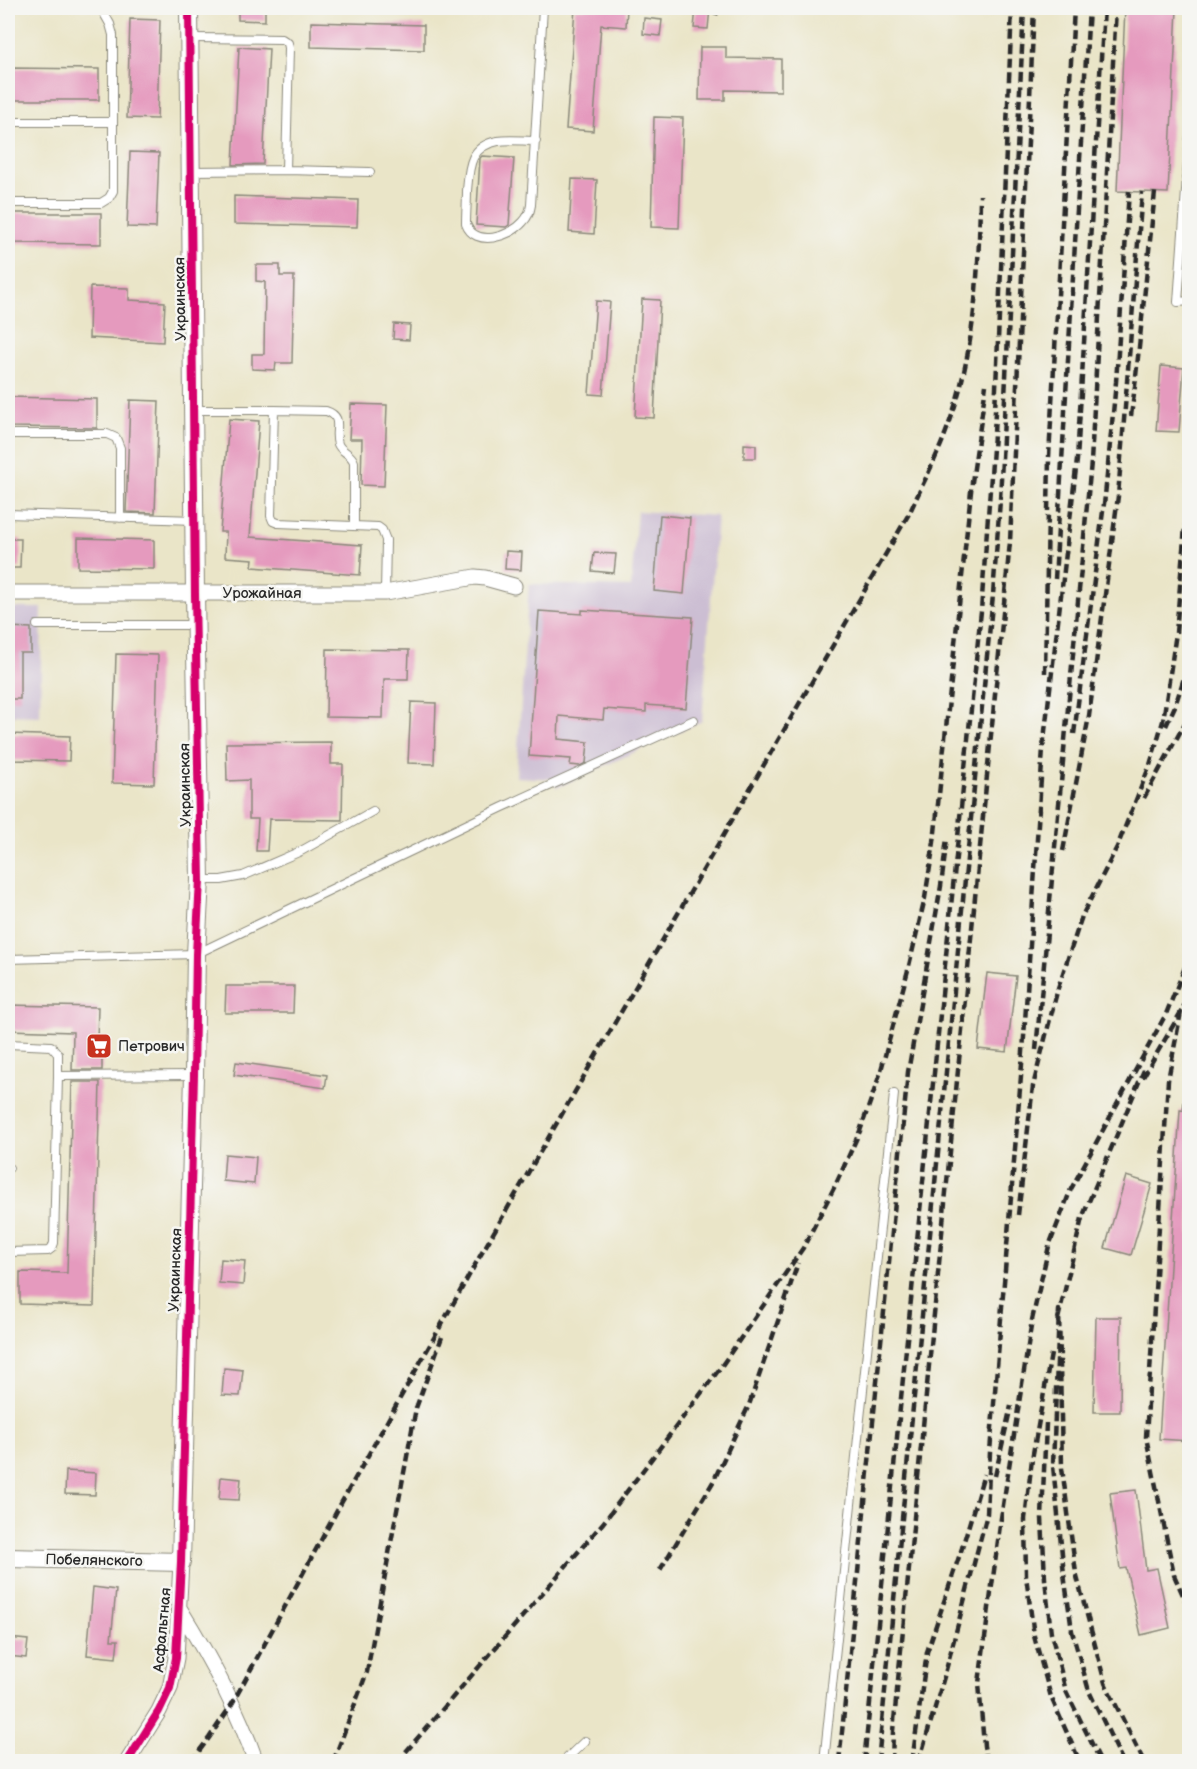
<svg xmlns="http://www.w3.org/2000/svg" width="1197" height="1769" font-family="'Balsamiq Sans',sans-serif">
	<style>
		.industrial { fill: #ccbed3 }
		.building { fill: #e59abe }
		.lines { fill: none; stroke-linecap: round; stroke-linejoin: round }
		.service-casing { stroke: #8a887a; stroke-width: 10 }
		.minor-casing { stroke: #8a887a; stroke-width: 17 }
		.tertiary-casing { stroke: #8a887a; stroke-width: 20 }
		.service { stroke: #fff; stroke-width: 8 }
		.minor { stroke: #fff; stroke-width: 15 }
		.tertiary { stroke: #fff; stroke-width: 18 }
		.rail { stroke: #2b2b2b; stroke-width: 4.5; stroke-dasharray: 9 4.5; stroke-linecap: butt }
		.cycleway-casing { stroke: #f6f6f2; stroke-width: 11 }
		.cycleway { stroke: #d6006c; stroke-width: 8 }
		.labels { text-anchor: middle; stroke-width: 5; stroke-linejoin: round; paint-order: stroke }
		.street-label { font-size: 15px; fill: #2b2b2b; stroke: #f6f6f2 }
		.poi-label { font-size: 15px; fill: #2b2b2b; stroke: #f6f6f2; text-anchor: start }
	</style>
	<rect width="100%" height="100%" fill="#f6f6f2"/>
	<filter id="ink" filterUnits="userSpaceOnUse"><feTurbulence type="fractalNoise" baseFrequency=".0167" numOctaves="2"/><feDisplacementMap in="SourceGraphic" scale="12" xChannelSelector="R" yChannelSelector="G"/><feConvolveMatrix kernelMatrix="1 2 1 2 8 2 1 2 1" color-interpolation-filters="sRGB"/></filter>
	<filter id="wash" filterUnits="userSpaceOnUse"><feTurbulence type="fractalNoise" baseFrequency=".008" numOctaves="4" result="noise"/><feDisplacementMap in="SourceGraphic" scale="24" xChannelSelector="R" yChannelSelector="G"/><feGaussianBlur stdDeviation="1.35" result="paint"/><feColorMatrix in="noise" values="0 0 0 0 0 0 0 0 0 0 0 0 0 0 0 0 0 1.4 0 .05"/><feComposite in="paint" operator="in"/></filter>
	<g filter="url(#wash)">
		<rect width="100%" height="100%" fill="#eae5c8"/>
		<!-- industrial -->
		<path class="industrial" d="M637,511l80,5 -15,205 -146,67v-9l-40,-2 13,-193 102,3z
			M8,608h34l-2,108 -32,-1z"/>
		<g id="blocks">
			<!-- building -->
			<path class="building" d="M238,8h27v13l-27,-1z
				M575,8h52l-1,19 -25,-2 -8,106 -27,-2z
				M696,8h14l-2,21 -14,-1z
				M1125,8l52,1 -9,184 -51,-2z
				M644,18l18,2 -2,16 -17,-2z
				M130,19l30,1 -3,99 -30,-1z
				M311,22l113,3v25l-113,-3z
				M239,47l30,2 -6,115 -30,1z
				M700,47h26v11l55,1v32l-56,-1v10h-26z
				M8,68l91,1v31h-91z
				M654,117l29,1 -4,110 -28,-1z
				M130,152l29,1 -3,75 -29,-1z
				M482,156l32,2 -5,67 -3,2 -30,-2 4,-67z
				M572,179l25,1 -3,54 -25,-2z
				M234,196l124,4 -1,27 -123,-3z
				M8,213h93v31l-93,-1z
				M256,265h24v11h14l-2,87h-16l-1,7 -23,-1v-15h12l1,-72 -9,-1z
				M90,287l39,1v12l36,2 -2,40 -74,-4z
				M642,299l18,1 -6,118 -19,-1z
				M596,301l14,1 -7,93 -14,-1z
				M394,324l16,1 -1,15 -16,-1z
				M1161,366l23,2 -5,64 -23,-1z
				M8,397l89,2v29l-89,-1z
				M130,400l29,1 -4,112 -29,-1z
				M351,404l36,1 -3,81 -23,-1 1,-46h-13z
				M229,419l30,2 -9,116 112,8 -2,30 -108,-8 1,-8 -28,-2 1,-25h-6z
				M744,444l12,1v13h-12z
				M660,515l30,3 -6,76 -30,-3z
				M78,538l76,2v29l-76,-1z
				M8,539h13l-1,29h-12z
				M506,551l16,1 -1,18 -16,-1z
				M594,553l22,1 -2,19 -22,-2z
				M582,610l111,7 -7,91 -40,-3v7l-42,-3 -1,11 -44,-4 -1,23 30,3 -2,21 -6,3 -10,-1 1,-6 -42,-3 10,-145 43,3z
				M8,627l23,1v25h-11v46h-12z
				M327,649l82,1 -1,29h-24l-1,39 -57,-1z
				M116,654l42,1 -4,129 -42,-1z
				M411,702l25,1 -2,61 -26,-1z
				M8,734l62,2 -1,25 -61,-1z
				M331,742v22h12l-1,56 -73,-1 -2,32h-11l2,-32h-9v-39l-22,1 -1,-38z
				M987,973l29,3 -9,76 -29,-3z
				M226,986h68l-1,27h-68z
				M8,1005l90,2 -1,34h5v29h-30l1,-38 -65,-2z
				M236,1062l91,13 -2,13 -91,-13z
				M72,1082h28l-6,224 -74,-2v-32l47,1z
				M1180,1110l10,1v330l-31,-2z
				M225,1154l31,3 -2,27 -31,-3z
				M1126,1176l26,8 -21,71 -26,-7z
				M221,1259l24,2 -2,24 -24,-2z
				M1096,1317h25l-1,95h-26z
				M224,1368l19,2 -3,26 -18,-1z
				M66,1471l30,2 -1,22 -30,-1z
				M221,1477l20,2 -2,21 -20,-1z
				M1136,1490l10,80 11,-2 13,60 -29,7 -15,-67 -6,1 -10,-76z
				M93,1587l23,3 -5,50h7l-2,18 -29,-3z
				M8,1638l20,2 -2,18 -18,-2z"/>
		</g>
	</g>
	<g filter="url(#ink)">
		<use href="#blocks" fill-opacity="0" stroke="#8a887a" stroke-width="1.5"/>
		<g class="lines">
			<!-- service casing -->
			<g class="service-casing">
				<path id="service" d="M191,38l91,1 6,4 1,5 -3,122 -94,1
					M8,122h105
					M1190,135l-12,167 12,-1
					M536,141c-13,0 -26,-2 -38,0 -29,5 -29,27 -31,50 0,11 -1,22 -1,33 9,24 44,13 57,-2 5,-5 7,-10 8,-17l12,-197
					M286,170l84,2
					M8,203h93l8,-5 4,-7v-156l-3,-11 -9,-16
					M194,410h80l-3,106 2,5 5,2 100,4 4,3 4,10 -1,53
					M274,410l52,1c19,6 7,20 12,33 3,8 13,9 16,18v63
					M8,434h99l9,4 4,10v70
					M8,514l187,6
					M37,625h157
					M200,880h21l22,-4 58,-25 72,-40
					M8,959l188,-5 305,-146 193,-88
					M8,1044l43,2 7,8v22l-4,167 -2,5 -4,3 -40,1
					M58,1076l136,-1
					M8,1168h1
					M563,1762l22,-21
					M824,1762l70,-668"/>
			</g>
			<!-- minor casing -->
			<g class="minor-casing">
				<path id="minor" d="M8,593h377l90,-16 10,1 29,8
					M179,1608c30,48 58,99 77,154
					M127,1762l32,-51 11,-23 6,-30 5,-96"/>
			</g>
			<!-- tertiary casing -->
			<g class="tertiary-casing">
				<path id="tertiary" d="M8,1558l173,4 13,-487 2,-121 4,-74 -5,-286 -6,-586"/>
			</g>
			<!-- service -->
			<use href="#service" class="service"/>
			<!-- minor -->
			<use href="#minor" class="minor"/>
			<!-- tertiary -->
			<use href="#tertiary" class="tertiary"/>
			<!-- rail -->
			<path class="rail" d="M1160,9v-1
				M716,15l2,-7
				M1131,416l4,-30 20,-194
				M1055,579l34,-571
				M1045,673l4,-216 25,-449
				M1166,726l9,-20 15,-47
				M1074,734l31,-238 11,-114 13,-191
				M1144,798l46,-84
				M1063,851l26,-135 29,-220 24,-304
				M1181,1012l-13,68 -22,357 28,138 16,36
				M1036,1050l55,-588 25,-454
				M1143,1077l38,-65 9,-19
				M1185,1109l5,-56
				M1018,1215l15,-129 25,-98 24,-72 35,-69 33,-82 13,-44 13,-88 14,-166
				M1058,1319l24,-101 62,-148
				M1051,1354l-19,105 -7,60 1,57 8,60 17,61 29,65
				M1046,1423l-4,95 3,61 6,54 15,58 35,71
				M995,1476l16,-70
				M660,1570l53,-88 36,-77 49,-142
				M191,1762l18,-24 23,-34 107,-197 137,-244 434,-751c12,-27 26,-53 36,-80 29,-76 33,-157 34,-237
				M333,1762l34,-90 49,-264 26,-71
				M397,1762l206,-239 115,-152 85,-123 33,-64 24,-53 20,-57 28,-104 17,-72 9,-56 38,-360 14,-97
				M839,1762l69,-690 33,-186 6,-48
				M864,1762l117,-1151 13,-176 18,-427
				M878,1762l115,-1167 7,-95 24,-492
				M892,1762l1,-31 117,-1189 24,-534
				M912,1762l15,-110 35,-104 22,-74
				M919,1762l27,-92 41,-156 3,-62 33,-400 20,-304 34,-288 27,-452
				M987,1762l-3,-16 -5,-63 22,-165 31,-198 17,-74 22,-57 95,-175 24,-59
				M1123,1762l-34,-71 -17,-60 -8,-57 -11,-108 6,-156 3,158 14,105 29,110 39,79"/>
			<!-- cycleway casing -->
			<g class="cycleway-casing">
				<path id="cycleway" d="M127,1762l32,-51 11,-23 6,-30 5,-96 13,-487 2,-121 4,-74 -5,-286 -6,-586"/>
			</g>
			<!-- cycleway -->
			<use href="#cycleway" class="cycleway"/>
		</g>
	</g>
	<!-- icons -->
	<defs>
		<g id="supermarket-square" transform="scale(1.35)"><rect x="-9" y="-9" width="18" height="18" rx="4" fill="#c8321e" stroke="#f6f6f2"/><path d="M-6-5.5h2.5l.6 2H6L4.5 2H-2.5L-4.4-4H-6ZM-1.5 3.2a1.3 1.3 0 1 0 .1 0ZM3 3.2a1.3 1.3 0 1 0 .1 0Z" fill="#fff"/></g>
	</defs>
	<g fill-rule="evenodd">
		<use href="#supermarket-square" x="99" y="1046"/>
	</g>
	<g class="labels">
		<!-- street labels -->
		<g class="street-label">
			<text transform="translate(180 299) rotate(-91)" y="5">Украинская</text>
			<text x="262" y="598">Урожайная</text>
			<text transform="translate(185 785) rotate(-91)" y="5">Украинская</text>
			<text transform="translate(175 1270) rotate(-88)" y="5">Украинская</text>
			<text transform="translate(94 1560) rotate(1)" y="5">Побелянского</text>
			<text transform="translate(162 1630) rotate(-85)" y="5">Асфальтная</text>
		</g>
		<!-- poi labels -->
		<g class="poi-label">
			<text x="118" y="1051">Петрович</text>
		</g>
	</g>
	<!-- margin -->
	<rect width="1197" height="1769" fill="none" stroke="#f6f6f2" stroke-width="30"/>
</svg>
